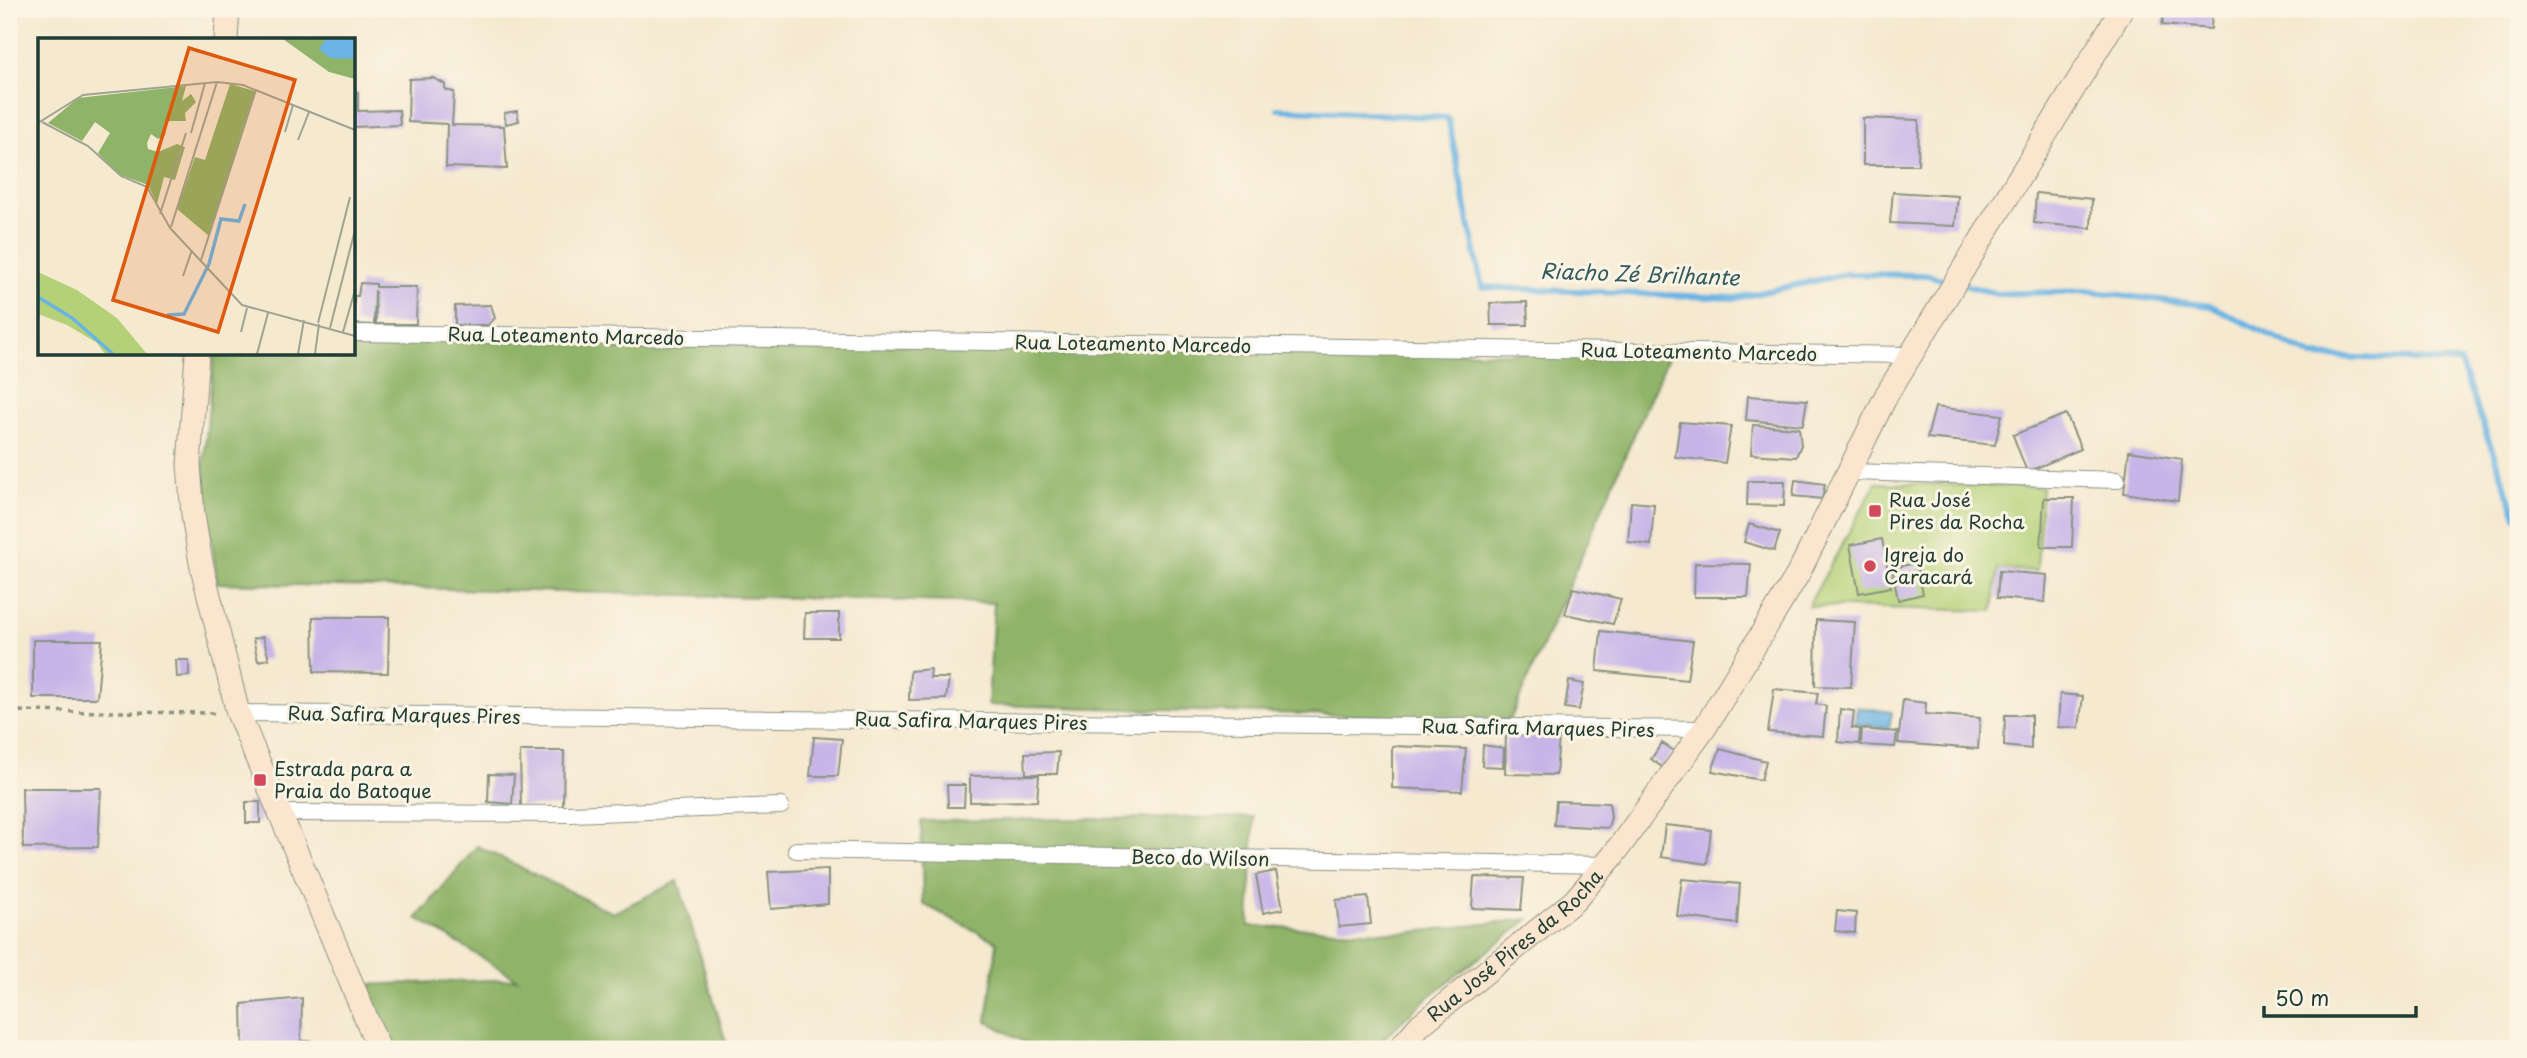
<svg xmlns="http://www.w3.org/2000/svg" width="2527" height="1058" font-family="'Playpen Sans',sans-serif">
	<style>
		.green { fill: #b4d178; stroke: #6a8756; stroke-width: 2 }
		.forest { fill: #8fb368; stroke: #57784e; stroke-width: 2 }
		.water { fill: #6ab4e3; stroke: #44788c; stroke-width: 2 }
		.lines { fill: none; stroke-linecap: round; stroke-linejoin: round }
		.stream { stroke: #6ab4e3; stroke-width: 6 }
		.building { fill: #c7b5e8 }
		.street-casing { stroke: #8a9382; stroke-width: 18 }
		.secondary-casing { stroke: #8a9382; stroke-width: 25 }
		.path { stroke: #8a9382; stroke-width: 3.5; stroke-dasharray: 5 5; stroke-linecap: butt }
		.street { stroke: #fff; stroke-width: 16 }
		.secondary { stroke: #fbe5cf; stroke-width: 23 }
		.poi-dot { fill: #d1495b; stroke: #fcf5e5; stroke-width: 2.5 }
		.labels { text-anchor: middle; stroke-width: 6; stroke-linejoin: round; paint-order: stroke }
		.street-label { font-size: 19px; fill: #1f3d34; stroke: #fcf5e5 }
		.poi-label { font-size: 19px; fill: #1f3d34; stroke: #fcf5e5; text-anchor: start }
		.water-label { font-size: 21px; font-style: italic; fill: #325b60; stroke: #fcf5e5 }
		.inset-river { fill: none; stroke: #6ab4e3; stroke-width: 3.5 }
		.inset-road { fill: none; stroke: #9fa492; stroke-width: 2 }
		.view { fill: #de580e; fill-opacity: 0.15; stroke: #de580e; stroke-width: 3.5 }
		.inset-edge { fill: none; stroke: #1f3d34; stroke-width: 3.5 }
	</style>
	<rect width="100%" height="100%" fill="#fcf5e5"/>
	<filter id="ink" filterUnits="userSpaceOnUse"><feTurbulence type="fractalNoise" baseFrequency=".0143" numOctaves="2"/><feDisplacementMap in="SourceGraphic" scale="14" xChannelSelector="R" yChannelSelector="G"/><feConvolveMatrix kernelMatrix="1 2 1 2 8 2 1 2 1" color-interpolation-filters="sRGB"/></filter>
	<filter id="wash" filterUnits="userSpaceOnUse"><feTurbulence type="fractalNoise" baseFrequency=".00686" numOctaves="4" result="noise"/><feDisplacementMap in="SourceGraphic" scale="28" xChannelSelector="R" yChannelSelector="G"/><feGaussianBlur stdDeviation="1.57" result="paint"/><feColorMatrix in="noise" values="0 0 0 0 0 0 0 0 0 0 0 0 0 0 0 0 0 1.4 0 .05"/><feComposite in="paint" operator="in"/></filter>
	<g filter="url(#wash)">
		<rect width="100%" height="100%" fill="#f5e9d0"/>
		<!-- green -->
		<path class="green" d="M1876,483l166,4 -5,84 -39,-2 -5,42 -185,-5z"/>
		<!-- forest -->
		<path class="forest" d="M354,338l1315,17 -159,365 -522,-15 6,-102 -777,-20 -14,-114 11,-115h140z
			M1254,817l-5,109 156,7 124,-14 -104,81 -53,49h-336l-49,-28 10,-79 -74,-38 -2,-83z
			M477,846l136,67 65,-32 50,168h-337l-27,-64 153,-6 -100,-61z"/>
		<!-- water -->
		<path class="water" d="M1857,707l35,5 -3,16 -34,-4z"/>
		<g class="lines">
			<!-- stream -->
			<path class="stream" d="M1278,109l170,9 34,169 254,11 110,-24 82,1 21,6
				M1960,284l37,10 88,-3 126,15 101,50 148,6 57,156"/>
		</g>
		<g id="blocks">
			<!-- building -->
			<path class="building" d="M2165,9h47l-1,20 -49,-4z
				M433,78l12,6v6l9,2 -2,33 52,1 3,43 -61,-2 1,-43 -39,-2 1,-43z
				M354,92h4v19l41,-1 1,15 -46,2z
				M517,111l2,10 -13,3 -2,-11z
				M1863,118l56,2 -1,45h-55z
				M1893,192l65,4 -3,30 -65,-3z
				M2036,193l56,6 -1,29 -57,-5z
				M360,283l16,1v3h41l-1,37h-40l-1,-34 -1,35 -20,-1v-28h4z
				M1527,302l1,23h-37l-1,-22z
				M491,305l4,13 -7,7h-33v-19z
				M1748,396l59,4 -4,25 -57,-5z
				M1935,407l67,8 -7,30 -68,-7z
				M2066,414l15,35 -54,23 -14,-37z
				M1680,422l51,4 -6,37 -50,-6z
				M1753,425l46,3 2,17 -5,12 -45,-3z
				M2129,451l53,8 -4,42 -54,-8z
				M1795,480l30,4 -3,15 -29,-3z
				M1748,481h37l-1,25 -37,-1z
				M2044,498h30l-2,49h-31z
				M1631,502l23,2 -3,41 -23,-3z
				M1749,524l31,9 -6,18 -30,-9z
				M1882,539l9,48 -32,6 -9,-48z
				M1695,563l56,1 -3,33h-54z
				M1916,563l7,31 -25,6 -6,-32z
				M1999,571l48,4 -2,27 -48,-4z
				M1573,588l48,11 -8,25 -48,-10z
				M805,613h34v25h-35z
				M313,617h76l-1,56 -74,-1z
				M1816,620l39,2 -4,65 -36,-1z
				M1601,631l92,10 -6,39 -90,-9z
				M263,637l6,22 -11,2 -5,-22z
				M33,640h69l-5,58h-64z
				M176,660h13v16l-12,1z
				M931,669l-1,9h19l-3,21 -37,1 1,-29z
				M1569,681l15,3 -5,26 -14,-2z
				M1774,689l44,4 -2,11 10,2 -3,30 -55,-4z
				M2060,694l23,2 -4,32 -21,-1z
				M1903,700l23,3 -1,11 55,4 -2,31 -80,-6z
				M1840,709l14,2 -2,17 8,1 -1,15 -21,-2z
				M2005,715h26v34l-27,-3z
				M1862,729l35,3 -2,15 -34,-2z
				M1506,732l53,4 -3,39 -51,-1z
				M814,737l28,2 -4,37h-28z
				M1662,743l12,8 -12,16 -11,-8z
				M1483,745l21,3 -1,19 -21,-1z
				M1392,746l74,3 -4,42 -70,-3z
				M1720,749l46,12 -5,19 -49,-9z
				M520,751h44l-1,55h-42z
				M1059,752l-2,22h-31l-1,-21z
				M489,774l25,1 -2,29 -24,-2z
				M1039,775l-2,26 -67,1v-26z
				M947,785h18l-1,22h-16z
				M22,788h79l-3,59 -75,1z
				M1556,801l53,2 2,14 -3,11 -54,-3z
				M246,802h14v21h-14z
				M1665,825l46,5 -4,34 -46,-7z
				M828,869v35l-57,5 -3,-37z
				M1276,871l7,38 -20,4 -7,-38z
				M1474,877l50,1 -3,32 -49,-2z
				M1682,879l58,5 -3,40 -60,-8z
				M1368,897l3,27 -32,3 -3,-27z
				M1837,911l19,2 -1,20 -20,-2z
				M302,998l-1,43h11l-1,8h-68l-1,-45z"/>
		</g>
	</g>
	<g filter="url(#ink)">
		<use href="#blocks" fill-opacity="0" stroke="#8a9382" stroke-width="2"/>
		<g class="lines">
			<!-- street casing -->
			<g class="street-casing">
				<path id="street" d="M354,333l1558,22
					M1850,472l267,8
					M238,713l1466,16
					M280,813l292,1 209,-8
					M796,850l809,15"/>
			</g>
			<!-- secondary casing -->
			<g class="secondary-casing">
				<g id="secondary">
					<path d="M226,40l2,-31"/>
					<path d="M197,354l-8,111 4,50 8,48 37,150 141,336"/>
					<path id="s1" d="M1399,1049l21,-24 154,-124 38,-44 92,-128 94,-155 89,-180 235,-385"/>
				</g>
			</g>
			<!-- path -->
			<path class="path" d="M9,711l206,2"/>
			<!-- street -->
			<use href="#street" class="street"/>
			<!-- secondary -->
			<use href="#secondary" class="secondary"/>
		</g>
	</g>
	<!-- markers -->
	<g class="poi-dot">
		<rect x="1868" y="504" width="14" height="14" rx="3.5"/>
		<circle cx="1870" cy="566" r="7"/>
		<rect x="253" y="773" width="14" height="14" rx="3.5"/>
	</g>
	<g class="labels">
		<!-- street labels -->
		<g class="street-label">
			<text transform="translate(566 336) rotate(1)" y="7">Rua Loteamento Marcedo</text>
			<text transform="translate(1133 344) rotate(1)" y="7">Rua Loteamento Marcedo</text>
			<text transform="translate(1699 352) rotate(1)" y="7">Rua Loteamento Marcedo</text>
			<text transform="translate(404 715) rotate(1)" y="7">Rua Safira Marques Pires</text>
			<text transform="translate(971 721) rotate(1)" y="7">Rua Safira Marques Pires</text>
			<text transform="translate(1538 728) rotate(1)" y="7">Rua Safira Marques Pires</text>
			<text transform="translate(1200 858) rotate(1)" y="7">Beco do Wilson</text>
			<text dy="7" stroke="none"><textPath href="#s1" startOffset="156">Rua José Pires da Rocha</textPath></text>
		</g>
		<!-- poi labels -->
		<g class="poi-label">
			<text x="1889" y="507">Rua José<tspan x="1889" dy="22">Pires da Rocha</tspan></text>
			<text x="1884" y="562">Igreja do<tspan x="1884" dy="22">Caracará</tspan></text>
			<text x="274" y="776">Estrada para a<tspan x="274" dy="22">Praia do Batoque</tspan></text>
		</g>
		<!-- water labels -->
		<g class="water-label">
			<text transform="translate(1640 275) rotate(2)" y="7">Riacho Zé Brilhante</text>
		</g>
	</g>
	<!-- overview -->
	<g transform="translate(38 38)">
		<rect width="317" height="317" fill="#f5e9d0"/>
		<path d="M0,234l39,18 40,28 30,36h-42l-8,-11 -30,-18 -29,-11z" fill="#b4d178"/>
		<path d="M245,1h72v40l-26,-7zM192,46l25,7 -46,145 -32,-27 18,-52 10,3zM148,48l-4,15 9,-7 5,8 -11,11 1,8h-18l-3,14 -7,4 -7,-5 -4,9 1,6 10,3 19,-8 8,3 -10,33 -11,-3 -7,27 -9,-19 -30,-11 -20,-21 12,-20 -15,-11 -13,19 -34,-18 30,-25z" fill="#8fb368"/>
		<path d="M288,1h29v20l-25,-1 -11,-9z" fill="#6ab4e3"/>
		<path class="inset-river" d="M0,259l34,21 41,36M129,277l17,-1 25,-50 12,-45 18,2 6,-17"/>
		<path class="inset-road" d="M4,84l46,24 33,30 26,11 23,41 72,77 113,31M0,85l45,-28 134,-13 26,3 112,45M247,94l8,-27M153,95l14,-50M260,102l11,-28M122,176l26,-81M133,189l46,-145M163,222l55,-170M145,238l9,-26M280,285l32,-126M292,290l25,-98M203,294l6,-24M305,294l12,-42M219,316l11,-41M260,316l6,-34M277,316l4,-30"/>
		<path class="view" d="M151,10l106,32 -77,252 -105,-32z"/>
		<rect width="317" height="317" class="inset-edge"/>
	</g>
	<!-- margin -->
	<rect width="2527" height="1058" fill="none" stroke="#fcf5e5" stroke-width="35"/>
	<!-- scale -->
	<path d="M2264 1006v10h152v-10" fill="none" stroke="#1f3d34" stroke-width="3.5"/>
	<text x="2275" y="1006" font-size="21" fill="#1f3d34" stroke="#fcf5e5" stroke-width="5" paint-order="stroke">50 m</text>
</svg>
